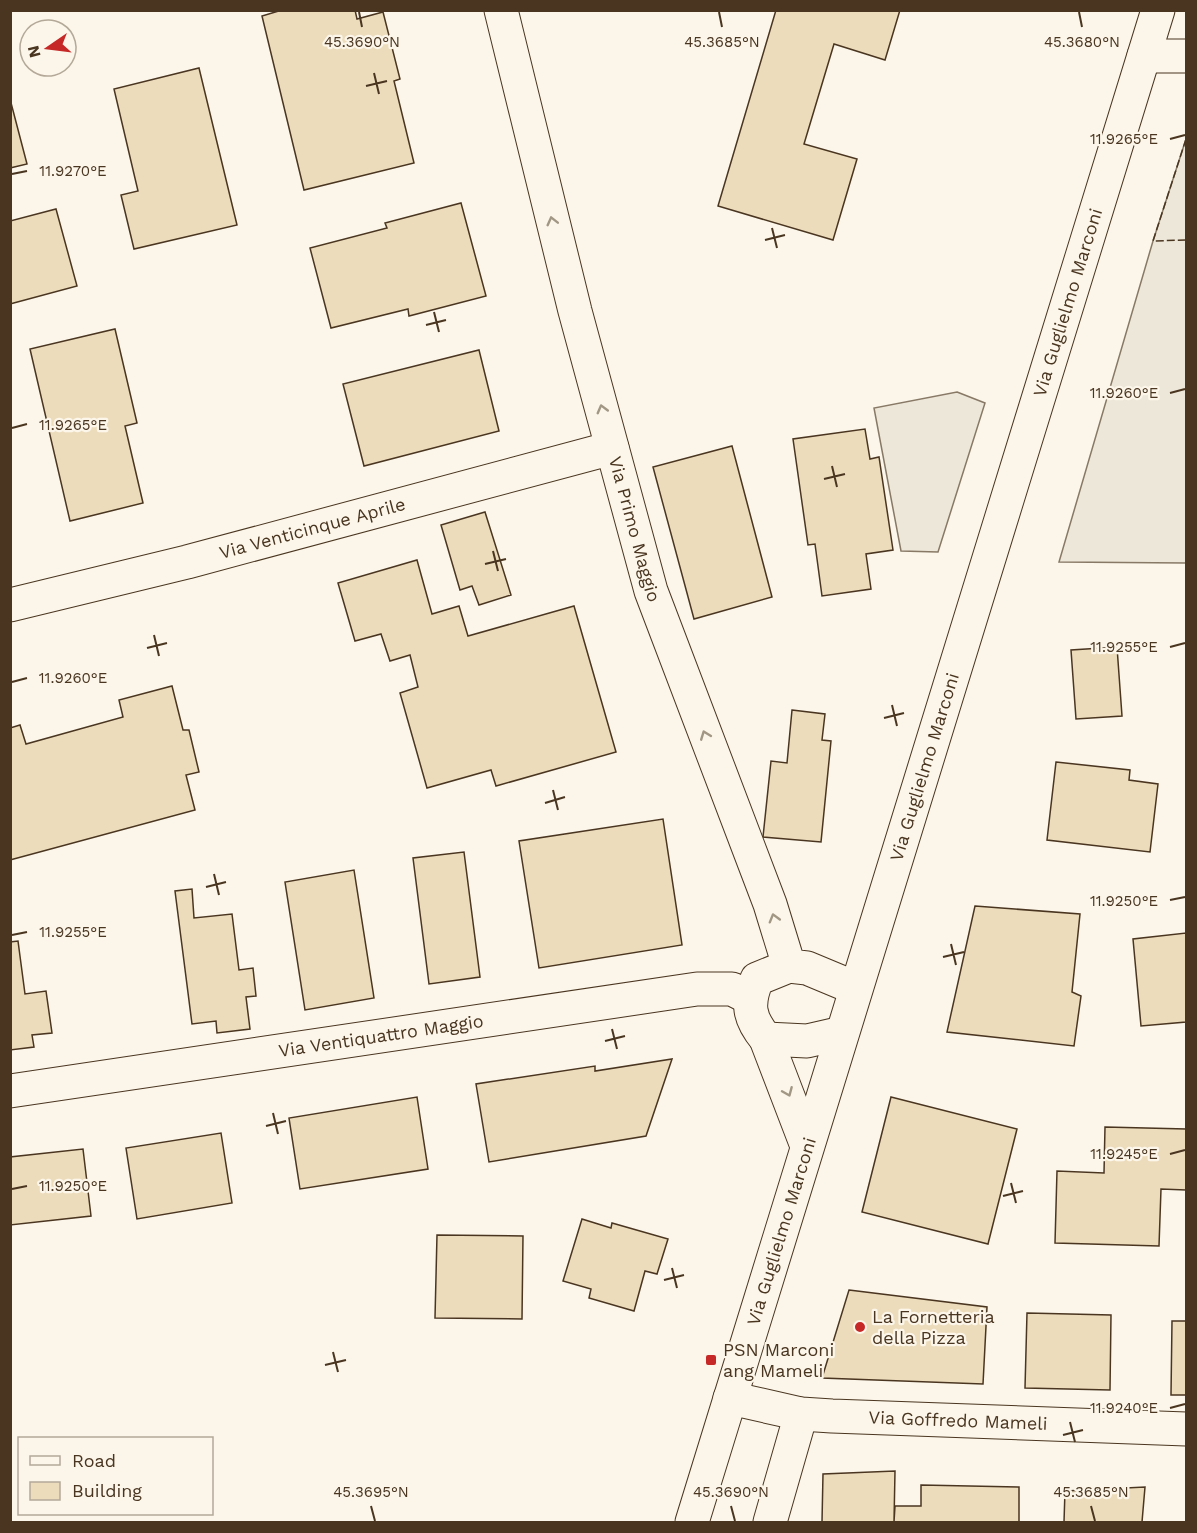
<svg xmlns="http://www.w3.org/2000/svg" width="1197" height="1533" font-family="'Work Sans',sans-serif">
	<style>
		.parking { fill: #ede7d9; stroke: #887966; stroke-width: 1.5 }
		.building { fill: #ecdcbc; stroke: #4a3520; stroke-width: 1.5 }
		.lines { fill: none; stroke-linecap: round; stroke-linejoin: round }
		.minor-casing { stroke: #4a3520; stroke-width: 35 }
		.major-casing { stroke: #4a3520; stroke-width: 35 }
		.minor { stroke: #fbf6e9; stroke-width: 33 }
		.major { stroke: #fbf6e9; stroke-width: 33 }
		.fence { stroke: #4a3520; stroke-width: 1.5; stroke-dasharray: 8 3; stroke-linecap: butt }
		.oneway { stroke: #a29684 }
		.ticks { fill: none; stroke: #4a3520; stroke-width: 2 }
		.poi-dot { fill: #c62828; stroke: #fbf6e9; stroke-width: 2 }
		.labels { text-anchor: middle; stroke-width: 4.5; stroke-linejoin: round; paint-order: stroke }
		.street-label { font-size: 18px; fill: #4a3520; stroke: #fbf6e9 }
		.poi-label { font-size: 18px; fill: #4a3520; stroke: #fbf6e9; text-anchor: start }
		.ticks-label { font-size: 15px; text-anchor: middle; fill: #4a3520; stroke: #fbf6e9; stroke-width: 4.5; stroke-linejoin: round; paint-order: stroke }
	</style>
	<rect width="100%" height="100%" fill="#fbf6e9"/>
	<!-- parking -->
	<path class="parking" d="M1186,139v424l-127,-1 94,-321z
		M957,392l28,11 -47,149 -37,-1 -27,-143z"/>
	<!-- building -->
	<path class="building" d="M282,10h73l2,9 26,-7 17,67 -6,2 20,82 -110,27 -42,-174z
		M776,10h124l-15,50 -51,-16 -30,100 53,15 -24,81 -115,-34z
		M199,68l38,157 -103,24 -13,-54 17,-4 -24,-102z
		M10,99l17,65 -17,4z
		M461,203l25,93 -77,20 -1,-7 -77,19 -21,-80 77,-20 -2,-5z
		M56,209l21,77 -67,18v-83z
		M115,329l22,94 -12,3 18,77 -73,18 -40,-172z
		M479,350l20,81 -135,35 -21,-82z
		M865,429l5,30 9,-2 14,93 -27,4 5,35 -49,7 -7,-52 -7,1 -15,-106z
		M732,446l40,151 -78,22 -41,-152z
		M485,512l26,83 -32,10 -7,-19 -12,4 -19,-65z
		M417,560l15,54 27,-8 9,30 106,-30 42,146 -120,34 -5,-16 -64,18 -27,-95 18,-6 -8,-32 -20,6 -9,-27 -26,7 -17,-58z
		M1117,647l5,69 -46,3 -5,-69z
		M172,686l11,44h6l10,42 -13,3 9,35 -185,50v-132l10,-3 6,19 97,-27 -4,-17z
		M792,710l33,4 -3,26 9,1 -10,101 -58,-5 8,-76 16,2z
		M1056,762l74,8 -1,10 29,4 -8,68 -103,-12z
		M663,819l19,126 -143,23 -20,-127z
		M464,852l16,125 -51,7 -16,-126z
		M354,870l20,128 -69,12 -20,-128z
		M192,889l2,29 38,-4 7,56 14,-2 3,28 -10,1 4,32 -33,4 -1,-12 -24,3 -17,-133z
		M975,906l105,8 -8,78 9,4 -7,50 -127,-14z
		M1186,933v89l-45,4 -8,-87z
		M18,941l7,53 21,-3 6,42 -20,2 2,12 -24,3v-108z
		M672,1059l-26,77 -157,26 -13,-78 119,-18v5z
		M417,1097l11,72 -128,20 -11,-71z
		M891,1097l126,32 -29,115 -126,-32z
		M1105,1127l81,2v61l-25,-1 -2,57 -104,-3 2,-72 47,2z
		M221,1133l11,70 -95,16 -11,-71z
		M83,1149l8,67 -81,9v-68z
		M582,1219l29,9 1,-5 56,16 -11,35 -12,-3 -11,40 -45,-13 2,-9 -28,-8z
		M437,1235l86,1 -1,83 -87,-1z
		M849,1290l138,17 -4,77 -161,-6z
		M1027,1313l84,2 -1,75 -85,-2z
		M1172,1321h14v74h-15z
		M895,1471l-1,51h-72l1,-48z
		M921,1485l98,2v35h-125l1,-16h26z
		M1145,1487l-3,35h-78l1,-31z"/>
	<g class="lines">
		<!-- minor casing -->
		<g class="minor-casing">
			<g id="minor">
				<path id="s1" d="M501,10l74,301 76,280 119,313 19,62 18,2 48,20"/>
				<path d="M1144,56h42"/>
				<path id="s2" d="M10,605l177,-43 425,-114"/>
				<path d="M789,966l-32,13c-10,25 -9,38 9,60l41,107"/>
				<path d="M766,1039l41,2 35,-8"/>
				<path id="s3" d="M10,1091l687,-102h35l18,9"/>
				<path id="s4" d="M730,1398l71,16 31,2 354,13"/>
				<path d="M770,1522l31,-108"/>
			</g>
		</g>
		<!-- major casing -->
		<g class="major-casing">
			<g id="major">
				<path id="s5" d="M692,1522l466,-1512"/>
			</g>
		</g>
		<!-- minor -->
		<use href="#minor" class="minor"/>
		<!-- major -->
		<use href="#major" class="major"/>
		<!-- fence -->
		<path class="fence" d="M1186,139l-33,102 33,-1"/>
	</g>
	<!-- one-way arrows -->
	<defs><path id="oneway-chevron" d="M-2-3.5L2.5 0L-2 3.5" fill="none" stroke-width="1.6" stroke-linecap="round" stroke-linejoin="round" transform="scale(1.5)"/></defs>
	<g class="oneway">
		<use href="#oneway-chevron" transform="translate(552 221) rotate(-104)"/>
		<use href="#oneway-chevron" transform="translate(602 409) rotate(-105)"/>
		<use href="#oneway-chevron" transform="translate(705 735) rotate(-111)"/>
		<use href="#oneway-chevron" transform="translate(774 918) rotate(-106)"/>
		<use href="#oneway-chevron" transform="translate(788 1092) rotate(67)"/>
	</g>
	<!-- ticks -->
	<path class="ticks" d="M359,12l3,15M719,12l3,15M1079,12l3,15M374,73l5,21M366,86l21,-5M1170,139l15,-4M12,174l15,-3M772,228l5,20M765,240l20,-5M434,312l5,20M426,325l20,-5M1170,393l15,-4M12,428l15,-4M832,466l5,21M824,479l21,-5M493,551l5,20M485,564l21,-5M154,635l5,21M1170,647l15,-4M147,648l20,-5M12,682l15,-4M892,705l5,21M884,718l20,-5M553,790l5,20M545,803l20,-6M214,874l5,21M206,887l20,-5M1170,900l15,-3M12,935l15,-3M951,944l5,21M943,957l21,-5M612,1029l5,20M605,1041l20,-5M273,1113l5,21M266,1126l20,-5M1170,1154l15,-4M1011,1183l5,20M12,1189l15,-3M1003,1196l20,-5M672,1268l5,20M664,1280l20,-5M333,1352l5,20M325,1365l21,-5M1170,1408l15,-4M1070,1422l5,20M1063,1435l20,-5M371,1506l4,15M731,1506l4,15M1091,1506l4,15"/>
	<!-- markers -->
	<g class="poi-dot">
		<circle cx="860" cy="1327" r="6"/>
		<rect x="705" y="1354" width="12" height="12" rx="3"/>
	</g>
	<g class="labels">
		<!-- street labels -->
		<g class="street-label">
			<text dy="6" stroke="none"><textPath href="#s5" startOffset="1276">Via Guglielmo Marconi</textPath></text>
			<text dy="6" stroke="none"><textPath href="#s1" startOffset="536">Via Primo Maggio</textPath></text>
			<text dy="6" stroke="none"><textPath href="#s2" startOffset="312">Via Venticinque Aprile</textPath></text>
			<text dy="6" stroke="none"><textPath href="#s5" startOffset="790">Via Guglielmo Marconi</textPath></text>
			<text dy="6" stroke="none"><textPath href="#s3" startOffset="375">Via Ventiquattro Maggio</textPath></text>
			<text dy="6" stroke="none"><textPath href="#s5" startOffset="304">Via Guglielmo Marconi</textPath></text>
			<text dy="6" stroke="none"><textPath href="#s4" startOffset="230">Via Goffredo Mameli</textPath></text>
		</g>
		<!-- poi labels -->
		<g class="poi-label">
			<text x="872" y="1323">La Fornetteria<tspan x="872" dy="21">della Pizza</tspan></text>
			<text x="723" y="1356">PSN Marconi<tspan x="723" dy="21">ang Mameli</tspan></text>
		</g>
	</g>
	<g class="ticks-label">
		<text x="362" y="47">45.3690°N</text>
		<text x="722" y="47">45.3685°N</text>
		<text x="1082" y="47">45.3680°N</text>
		<text x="1124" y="144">11.9265°E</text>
		<text x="73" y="176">11.9270°E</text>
		<text x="1124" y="398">11.9260°E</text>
		<text x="73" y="430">11.9265°E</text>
		<text x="1124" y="652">11.9255°E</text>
		<text x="73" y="683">11.9260°E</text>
		<text x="1124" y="906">11.9250°E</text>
		<text x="73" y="937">11.9255°E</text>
		<text x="1124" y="1159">11.9245°E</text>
		<text x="73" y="1191">11.9250°E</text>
		<text x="1124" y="1413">11.9240°E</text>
		<text x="371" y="1497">45.3695°N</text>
		<text x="731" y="1497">45.3690°N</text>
		<text x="1091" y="1497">45.3685°N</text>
	</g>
	<!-- border -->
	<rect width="1197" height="1533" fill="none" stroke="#4a3520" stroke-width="24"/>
	<!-- legend -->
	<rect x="18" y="1437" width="195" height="78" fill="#fbf6e9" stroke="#b4a999" stroke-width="1.5"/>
	<rect x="30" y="1456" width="30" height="9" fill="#fbf6e9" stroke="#b4a999" stroke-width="1.5"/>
	<text x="72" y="1467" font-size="18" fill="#4a3520">Road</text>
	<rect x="30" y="1482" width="30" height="18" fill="#ecdcbc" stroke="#b4a999" stroke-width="1.5"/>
	<text x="72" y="1497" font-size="18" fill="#4a3520">Building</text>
	<!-- north arrow -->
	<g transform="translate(48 48) rotate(256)"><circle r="28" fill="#fbf6e9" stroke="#b4a999" stroke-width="1.5"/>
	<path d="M0-4.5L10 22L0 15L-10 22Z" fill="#c62828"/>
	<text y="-9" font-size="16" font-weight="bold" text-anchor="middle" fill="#4a3520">N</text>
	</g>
</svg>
